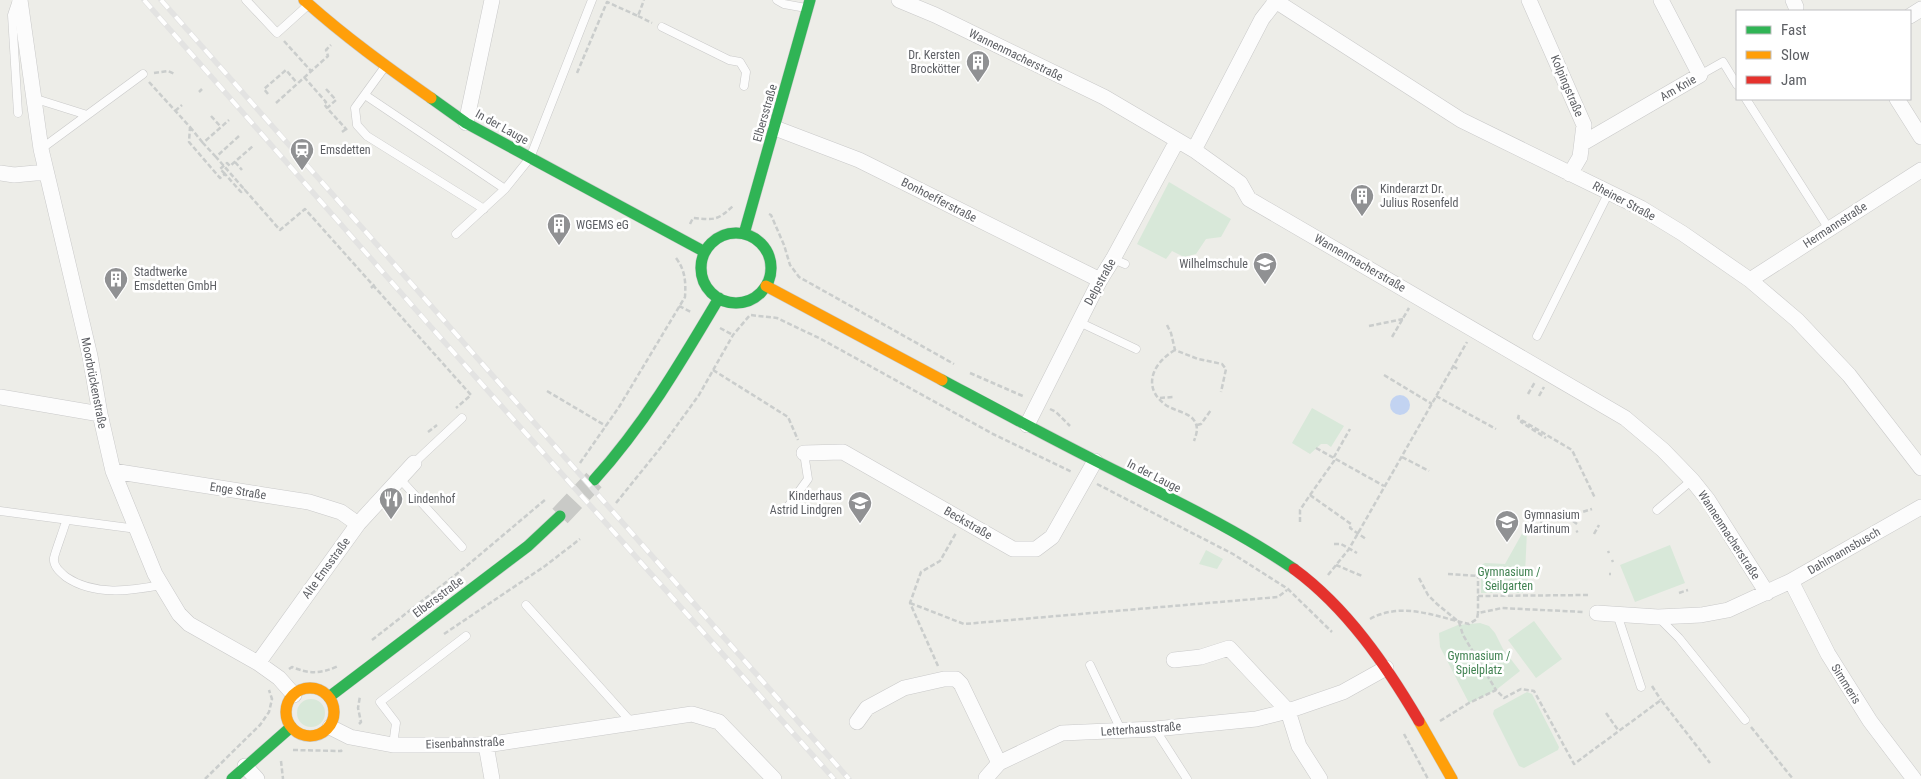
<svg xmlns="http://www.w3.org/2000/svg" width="1921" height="779" font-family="'Roboto Condensed',sans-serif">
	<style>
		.green { fill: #d8e8d9 }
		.water { fill: #c2d3f1 }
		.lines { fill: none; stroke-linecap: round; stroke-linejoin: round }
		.secondary-tunnel { stroke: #c9cac7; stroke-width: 21; stroke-dasharray: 21 11; stroke-linecap: butt }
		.lane-casing { stroke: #c9c9c9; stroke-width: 9 }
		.street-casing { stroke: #c9c9c9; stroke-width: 16 }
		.fast-casing { stroke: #c8c9c9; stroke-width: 12 }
		.slow-casing { stroke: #c8c9c9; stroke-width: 12 }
		.jam-casing { stroke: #c8c9c9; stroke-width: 12 }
		.path { stroke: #cacdcc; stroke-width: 2.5; stroke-dasharray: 5 2.5; stroke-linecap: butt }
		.lane { stroke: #fcfcfc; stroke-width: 8 }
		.street { stroke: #fcfcfc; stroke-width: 15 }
		.fast { stroke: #30b455; stroke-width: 11 }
		.slow { stroke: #ff9f0a; stroke-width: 11 }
		.jam { stroke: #e5322d; stroke-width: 11 }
		.rail-casing { stroke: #e3e3e2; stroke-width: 5.5 }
		.rail { stroke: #fff; stroke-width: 4; stroke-dasharray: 11; stroke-linecap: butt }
		.labels { text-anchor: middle; stroke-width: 5; stroke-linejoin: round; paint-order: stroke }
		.poi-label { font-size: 12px; fill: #5e6065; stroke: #fff; text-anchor: start }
		.street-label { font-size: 12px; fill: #5e6065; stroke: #fff }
		.park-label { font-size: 12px; fill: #408251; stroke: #fff }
	</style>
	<rect width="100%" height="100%" fill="#edede8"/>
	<!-- green -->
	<path class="green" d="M1169,182l62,37 -10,18 -15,2 -10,15 -12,3 -12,-6 -6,8 -29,-15z
		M1312,408l32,18 -13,21 -4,-3h-6l-11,10 -18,-11z
		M1535,520l-1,11h-7l-2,43 4,2 -6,17h-42v-28l4,-2 20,1 23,-41z
		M1670,545l15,38 -50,19 -15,-37z
		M1206,550l17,9 -6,10 -18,-5z
		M1534,621l28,38 -26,19 -28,-38z
		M1480,623l9,3 6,7 8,16 17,22 -24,19 -27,13 -29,-56 -1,-14 19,-8z
		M1527,692l5,2 27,53 -1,3 -34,18 -5,-2 -26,-52 1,-4z
		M297 713a14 14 0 1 1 28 0a14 14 0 1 1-28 0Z"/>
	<!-- water -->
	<path class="water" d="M1390 405a10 10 0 1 1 20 0a10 10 0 1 1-20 0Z"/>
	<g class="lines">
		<!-- secondary-tunnel -->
		<path class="secondary-tunnel" d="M560,516l34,-36"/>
		<!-- lane casing -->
		<g class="lane-casing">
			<path id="lane" d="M17,0l-5,15 6,98
				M246,0l31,33 30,-27
				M777,0l7,4 22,4
				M662,27l67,33 11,2 6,10 -2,14
				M384,68l-29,40 2,17 10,11 117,73
				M1700,75l23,-13 14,23
				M365,95l140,94
				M33,98l54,17
				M1746,99l83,130
				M41,149l102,-75
				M456,234l49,-45 25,-31 62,-158
				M1113,259l12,5
				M1079,322l57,27
				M1537,336l72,-144
				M414,463l48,-45
				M400,479l62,68
				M787,508l21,-29 -4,-26
				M1657,510l35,-30
				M0,511l137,18
				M66,521c-2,8 -11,31 -12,37 -1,8 6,14 12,19 28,19 64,14 95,8
				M526,605l106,118
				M1617,614l24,73
				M1659,618l20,20 66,82
				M1090,665l31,65
				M1155,729l32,50
				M393,745l3,-22 -16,-21 86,-66"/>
		</g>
		<!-- street casing -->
		<g class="street-casing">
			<path id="street" d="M20,0l21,149 49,207 10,58 13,57 42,103 24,40 10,10 69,39 21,15 15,17
				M899,0l36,15 169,82 90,53 46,33 9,16 376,219 38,32 29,30 16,20 59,93
				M1274,0l187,120 180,88 41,25 68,47 47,40 52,55 72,93
				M1529,0l55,125 -4,32 -10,17
				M1793,0l3,7
				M1910,16l11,-7
				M1897,99l24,38
				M466,123l26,-123
				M775,128l84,32 241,120
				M1583,143l117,-68 -39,-75
				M1194,150l68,-131 14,-18
				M0,173l14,2 32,-3
				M1750,280l171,-110
				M0,397l100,17
				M1027,425l73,-145 13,-21 64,-118
				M804,453l39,-1 170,97h23l16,-12 43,-76
				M113,471l196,31 32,10 17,12
				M1791,581l37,73 42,67 44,58
				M1597,613l61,4 43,-2 27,-5 63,-29 130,-74
				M1174,660l27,-3 28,-9 59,63 11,35 21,33
				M258,663l100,-139 56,-61
				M857,722l10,-14 37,-20 40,-9h12l5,5 38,79
				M330,727l20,10 43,8h93l206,-31 27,8 55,57
				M486,745l6,34
				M245,766l12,13
				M987,779l-1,-1 13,-15 63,-30 93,-4 101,-10 32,-8 55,-19 43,-24"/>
		</g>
		<!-- fast casing -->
		<g class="fast-casing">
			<path id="fast" d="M431,98l35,25 239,129
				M701 268a35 35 0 1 1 70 0a35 35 0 1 1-70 0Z
				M744,234l66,-234
				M942,380c60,32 121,65 182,95 58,29 116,57 170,94
				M594,480c50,-55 87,-118 125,-182
				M329,697l199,-151 32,-30
				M232,779l59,-52"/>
		</g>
		<!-- slow casing -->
		<g class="slow-casing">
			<path id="slow" d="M304,0c40,36 83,67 127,98
				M766,286l176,94
				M286 712a24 24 0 1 1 48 0a24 24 0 1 1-48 0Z
				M1419,721l33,58"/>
		</g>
		<!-- jam casing -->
		<g class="jam-casing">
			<path id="jam" d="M1294,569c53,39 92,96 125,152"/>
		</g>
		<!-- path -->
		<path class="path" d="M638,16l14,7
			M284,41l27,30
			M154,73l14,-2 7,3
			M577,73l30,-71 31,14 6,-16
			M304,77l22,25 -2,2 3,4
			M149,82l41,45 -1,15 31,36 5,-4 16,18 4,-3
			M326,89l10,11 -9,8 20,22
			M199,92l3,-3
			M268,94l-4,-5 22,-19 11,13
			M276,103l52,-47 -2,-6 5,-5
			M175,111l7,-6
			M211,116l10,11
			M190,127l13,16
			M342,132l4,-3
			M239,136l-23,21 64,73 25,-21 166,186 -15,13
			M216,157l-13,-14 26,-23
			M235,162l7,8
			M225,174l-5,-5 7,-6 3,3 23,-20
			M769,214l2,1 13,30 6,20 9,12 155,87
			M690,224l3,-6c21,2 24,3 40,-12
			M371,288l4,-4
			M679,306l12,6
			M1167,325l4,8 4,17 23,9 24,5 4,5 -5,23
			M1369,326l34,-7
			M720,328l13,7
			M1392,337l17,-29
			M1175,350c-24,14 -34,40 -6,57 8,4 19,6 24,12 6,7 4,14 1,22
			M1453,366l6,4
			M713,370l75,47 10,23
			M970,373l55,24
			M1384,375l48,29
			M547,391l59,35
			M1528,394l7,-12
			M1436,396l60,33
			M1539,396l5,-9
			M1160,398l13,-1
			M1050,409l6,3 14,14
			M1519,415l-1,3 54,32 23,48
			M1522,420l-1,2 25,16
			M1197,425l4,-1 10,-14
			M428,432l9,-7
			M1316,448l68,38
			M1402,457l27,14
			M580,463l39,-56 66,-110c1,-16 0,-27 -9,-39
			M1097,484l136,70 55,35 44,43
			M1310,495l24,-34v-4l16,-28
			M616,503l46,-57 37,-51 34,-60 17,-20 27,3 44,21 172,95 79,38
			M1576,514l16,-5
			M1573,521l4,3
			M1300,522v-12l10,-15 41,29 -1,4 16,11
			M1541,523l2,-6
			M1561,527l2,8
			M1547,530l8,5
			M1576,532l2,-1
			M1594,534l5,-9
			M1334,544h7l16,9
			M1608,551l1,2
			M1612,560l1,2
			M1336,565l26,11
			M1478,566v47
			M1448,574l30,2
			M1609,574h2
			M1328,575l21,-26 118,-207
			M1419,578l9,17 9,9 22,18 4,13 33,55
			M1679,593l9,-3
			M1478,596l110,-1
			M910,603l54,21 314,-27 9,-7
			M1370,619c32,-18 67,-2 99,5l8,-5 1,-6 24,-5 81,4
			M444,634l101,-68 35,-27
			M372,640l91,-71 83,-70
			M938,666l-28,-63 11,-31 19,-11 16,-28
			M289,669l3,-2c17,7 29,7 46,-1
			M1652,686l9,14
			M1606,713l12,17
			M1440,721l29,-18 27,-13 8,8 17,-9 13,2 40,73 87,-64 49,63
			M359,724l2,-2 -3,-14 2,-12
			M1751,727l42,52
			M1404,734l24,45
			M293,750l48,1 1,-1
			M281,761l2,18
			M205,779l55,-54 9,-13 3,-13 -3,-9"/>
		<!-- lane -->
		<use href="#lane" class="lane"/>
		<!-- street -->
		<use href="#street" class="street"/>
		<!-- fast -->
		<use href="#fast" class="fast"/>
		<!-- slow -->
		<use href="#slow" class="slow"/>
		<!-- jam -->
		<use href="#jam" class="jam"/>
		<!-- rail casing -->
		<g class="rail-casing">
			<path id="rail" d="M144,0l287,327 403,452
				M161,0l688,779"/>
		</g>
		<!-- rail -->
		<use href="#rail" class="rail"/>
	</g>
	<!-- icons -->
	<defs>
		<g id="building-pin" transform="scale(1.25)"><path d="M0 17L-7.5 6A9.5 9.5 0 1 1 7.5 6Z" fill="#909193" stroke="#fff"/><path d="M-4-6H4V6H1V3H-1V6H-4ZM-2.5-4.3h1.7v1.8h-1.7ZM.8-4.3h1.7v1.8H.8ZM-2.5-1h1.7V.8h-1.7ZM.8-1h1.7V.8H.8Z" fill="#fff"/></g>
		<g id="station-pin" transform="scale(1.25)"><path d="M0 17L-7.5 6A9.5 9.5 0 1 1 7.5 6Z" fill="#909193" stroke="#fff"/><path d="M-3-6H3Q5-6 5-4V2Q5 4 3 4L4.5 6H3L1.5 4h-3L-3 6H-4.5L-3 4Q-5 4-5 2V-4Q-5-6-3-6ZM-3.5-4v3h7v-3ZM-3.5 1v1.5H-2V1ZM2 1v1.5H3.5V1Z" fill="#fff"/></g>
		<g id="school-pin" transform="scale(1.25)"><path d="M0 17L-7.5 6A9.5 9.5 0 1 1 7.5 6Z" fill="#909193" stroke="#fff"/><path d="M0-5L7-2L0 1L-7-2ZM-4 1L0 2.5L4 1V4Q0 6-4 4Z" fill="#fff"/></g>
		<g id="restaurant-pin" transform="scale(1.25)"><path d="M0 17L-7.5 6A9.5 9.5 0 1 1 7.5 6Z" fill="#909193" stroke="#fff"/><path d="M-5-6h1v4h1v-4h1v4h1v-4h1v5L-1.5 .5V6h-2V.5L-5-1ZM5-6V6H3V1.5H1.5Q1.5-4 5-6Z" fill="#fff"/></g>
	</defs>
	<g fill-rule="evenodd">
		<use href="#building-pin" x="978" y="62"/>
		<use href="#station-pin" x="302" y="150"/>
		<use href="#building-pin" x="1362" y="196"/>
		<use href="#building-pin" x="559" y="225"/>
		<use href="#school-pin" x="1265" y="264"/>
		<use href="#building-pin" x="116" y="279"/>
		<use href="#restaurant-pin" x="391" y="499"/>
		<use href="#school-pin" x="860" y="503"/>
		<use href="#school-pin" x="1507" y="522"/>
	</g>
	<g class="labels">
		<!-- poi labels -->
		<g class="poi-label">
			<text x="960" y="59" text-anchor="end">Dr. Kersten<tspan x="960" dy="14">Brockötter</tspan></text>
			<text x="320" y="154">Emsdetten</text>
			<text x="1380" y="193">Kinderarzt Dr.<tspan x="1380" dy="14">Julius Rosenfeld</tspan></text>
			<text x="576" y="229">WGEMS eG</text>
			<text x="1248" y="268" text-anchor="end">Wilhelmschule</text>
			<text x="134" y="276">Stadtwerke<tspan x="134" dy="14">Emsdetten GmbH</tspan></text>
			<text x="842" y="500" text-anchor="end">Kinderhaus<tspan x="842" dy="14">Astrid Lindgren</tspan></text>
			<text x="408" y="503">Lindenhof</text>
			<text x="1524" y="519">Gymnasium<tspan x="1524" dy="14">Martinum</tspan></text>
		</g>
		<!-- street labels -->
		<g class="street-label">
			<text transform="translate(1016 55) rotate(26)" y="4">Wannenmacherstraße</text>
			<text transform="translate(1567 86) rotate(67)" y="4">Kolpingstraße</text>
			<text transform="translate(1678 88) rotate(-30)" y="4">Am Knie</text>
			<text transform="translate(765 113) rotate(-74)" y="4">Elbersstraße</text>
			<text transform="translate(502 127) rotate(29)" y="4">In der Lauge</text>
			<text transform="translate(939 200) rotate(27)" y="4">Bonhoefferstraße</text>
			<text transform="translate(1624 201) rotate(28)" y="4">Rheiner Straße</text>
			<text transform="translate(1835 225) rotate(-33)" y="4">Hermannstraße</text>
			<text transform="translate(1360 263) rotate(30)" y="4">Wannenmacherstraße</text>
			<text transform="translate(1100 282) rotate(-61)" y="4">Delpstraße</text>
			<text transform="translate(94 383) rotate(79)" y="4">Moorbrückenstraße</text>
			<text transform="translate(1154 476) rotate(27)" y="4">In der Lauge</text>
			<text transform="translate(238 491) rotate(9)" y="4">Enge Straße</text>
			<text transform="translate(968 523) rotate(30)" y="4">Beckstraße</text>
			<text transform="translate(1729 535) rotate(57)" y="4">Wannenmacherstraße</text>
			<text transform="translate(1844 551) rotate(-30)" y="4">Dahlmannsbusch</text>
			<text transform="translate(326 568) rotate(-54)" y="4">Alte Emsstraße</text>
			<text transform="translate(438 597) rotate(-37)" y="4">Elbersstraße</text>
			<text transform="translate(1846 684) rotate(58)" y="4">Simmeris</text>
			<text transform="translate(1141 729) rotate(-4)" y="4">Letterhausstraße</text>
			<text transform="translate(465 743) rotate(-2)" y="4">Eisenbahnstraße</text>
		</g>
		<!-- park labels -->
		<g class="park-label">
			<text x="1509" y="576">Gymnasium /<tspan x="1509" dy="14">Seilgarten</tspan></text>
			<text x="1479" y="660">Gymnasium /<tspan x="1479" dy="14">Spielplatz</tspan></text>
		</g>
	</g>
	<!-- legend -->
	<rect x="1736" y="10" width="175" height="90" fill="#ffffff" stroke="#bfbfc1"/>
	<rect x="1746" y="26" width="25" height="8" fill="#30b455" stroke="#bfbfc1"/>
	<text x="1781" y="35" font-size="15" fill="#5e6065">Fast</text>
	<rect x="1746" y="51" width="25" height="8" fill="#ff9f0a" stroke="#bfbfc1"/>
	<text x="1781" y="60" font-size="15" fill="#5e6065">Slow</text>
	<rect x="1746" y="76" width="25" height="8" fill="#e5322d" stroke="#bfbfc1"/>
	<text x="1781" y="85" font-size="15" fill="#5e6065">Jam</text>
</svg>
